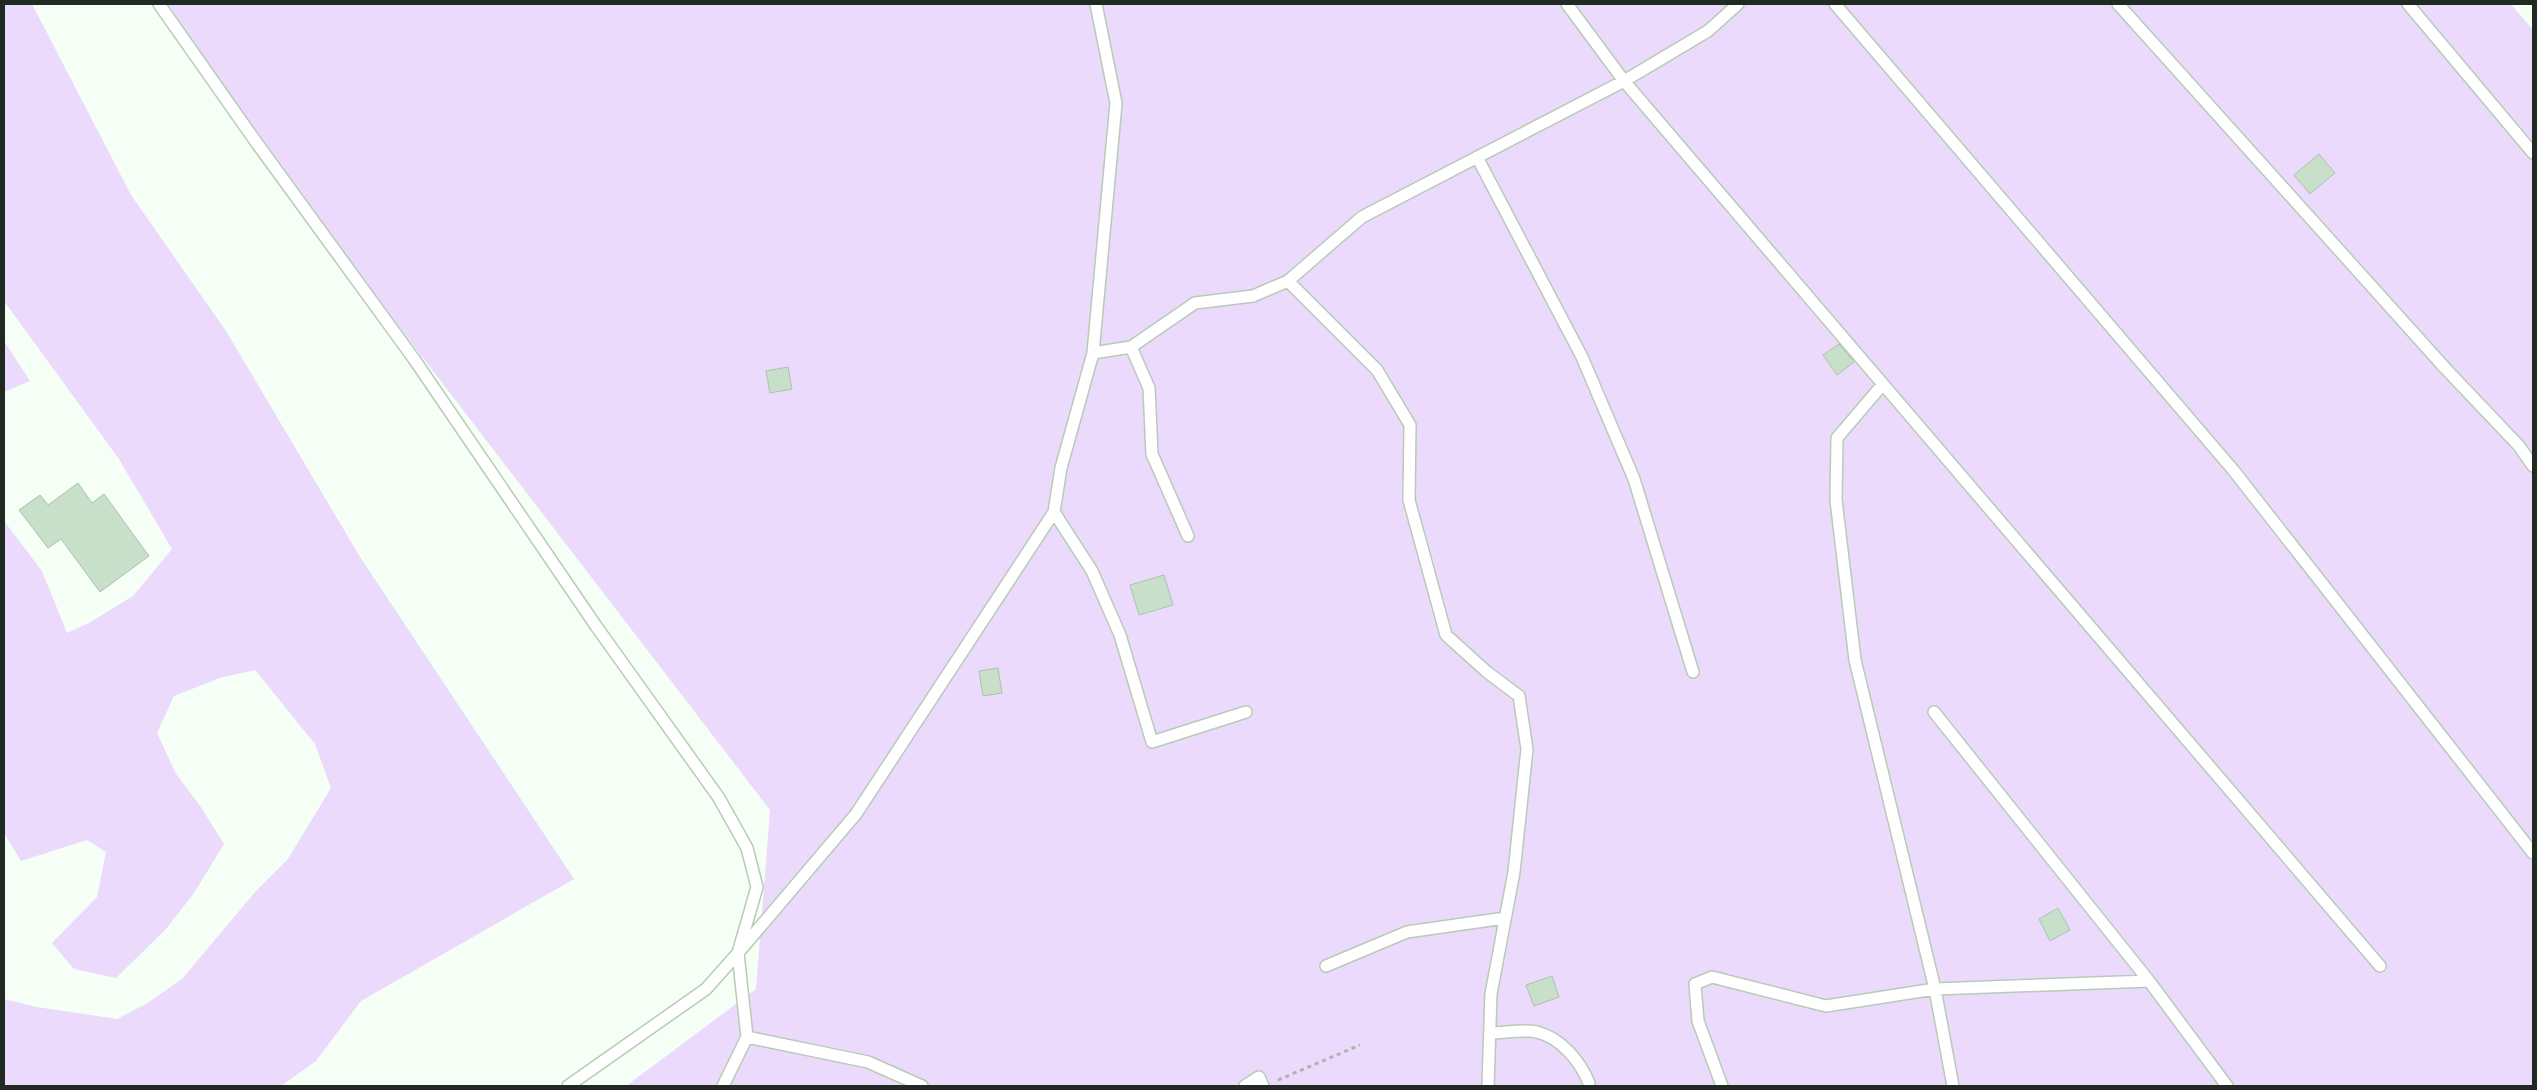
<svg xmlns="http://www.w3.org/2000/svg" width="2537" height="1090" font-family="'Alegreya Sans',sans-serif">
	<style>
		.green { fill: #ebdafc }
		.building { fill: #c8dfca; stroke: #acc2ae }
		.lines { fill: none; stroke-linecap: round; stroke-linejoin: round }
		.lane-casing { stroke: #b6ccb7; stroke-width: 14 }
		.path { stroke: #abb5ac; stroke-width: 3; stroke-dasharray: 4 4; stroke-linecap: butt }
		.lane { stroke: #fff; stroke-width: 11 }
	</style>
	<rect width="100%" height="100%" fill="#f5fff6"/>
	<!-- green -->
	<path class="green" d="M4,4h28l99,191 95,136 134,226 214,322 -213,122 -45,60 -35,25h-277v-87l33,8 80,12 29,-15 36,-25 74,-88 32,-32 43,-71 -16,-44 -60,-74 -35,8 -46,18 -17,37 19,41 25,33 23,37 -30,49 -28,36 -50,49 -42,-9 -22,-26 45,-46 9,-45 -19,-12 -66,21 -17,-28v-312l38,50 25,62 22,-10 44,-27 39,-47 -53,-90 -115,-158z
		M168,4h2343l22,26v1056h-1907l130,-97 14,-179 -528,-688z
		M4,341l26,40 -26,11z"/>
	<!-- building -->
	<path class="building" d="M2319,154l16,19 -25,21 -16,-19z
		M1839,344l15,18 -17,13 -14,-20z
		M788,367l4,22 -22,4 -4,-22z
		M78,483l14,20 12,-9 45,62 -49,36 -39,-53 -13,9 -29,-38 21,-15 8,10z
		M1164,575l9,30 -34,10 -9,-30z
		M998,668l4,25 -19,3 -4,-25z
		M2058,908l12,22 -20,11 -11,-22z
		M1552,976l7,21 -25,9 -8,-21z"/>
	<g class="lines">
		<!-- lane casing -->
		<g class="lane-casing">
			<path id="lane" d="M159,4l97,138 158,217 182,267 123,172 28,50 10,39 -19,66 -32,36 -138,97
				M1567,4l57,77 756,885
				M1835,4l399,467 299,382
				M2118,4l327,364 74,78 14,20
				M2408,4l125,149
				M1477,157l105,200 52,122 59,193
				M1288,281l89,89 33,55 -1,75 37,135 41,37 32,24 8,53 -13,123 -23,122 -3,92
				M1131,347l64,-44 58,-7 35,-15 74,-64 262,-136 84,-50 30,-27
				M1093,353l38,-6 18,41 3,66 36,82
				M1883,384l-46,54 -1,62 19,160 80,329 214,-8
				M1054,512l38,59 28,64 32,107 94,-30
				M1934,712l215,269 78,105
				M1326,966l81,-34 98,-14
				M1490,1033c14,0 33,-4 47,-1 24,6 43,29 52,51
				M747,1037l121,25 54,24
				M723,1086l24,-49 -9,-84 118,-139 198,-302 7,-44 32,-115 23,-250 -20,-99
				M1245,1086l14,-9 4,9
				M1722,1086l-24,-65 -3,-37 17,-7 114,29 109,-17 18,97"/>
		</g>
		<!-- path -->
		<path class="path" d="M1278,1080l82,-35"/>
		<!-- lane -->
		<use href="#lane" class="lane"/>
	</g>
	<!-- border -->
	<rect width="2537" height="1090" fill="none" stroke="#212a22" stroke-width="10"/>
</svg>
